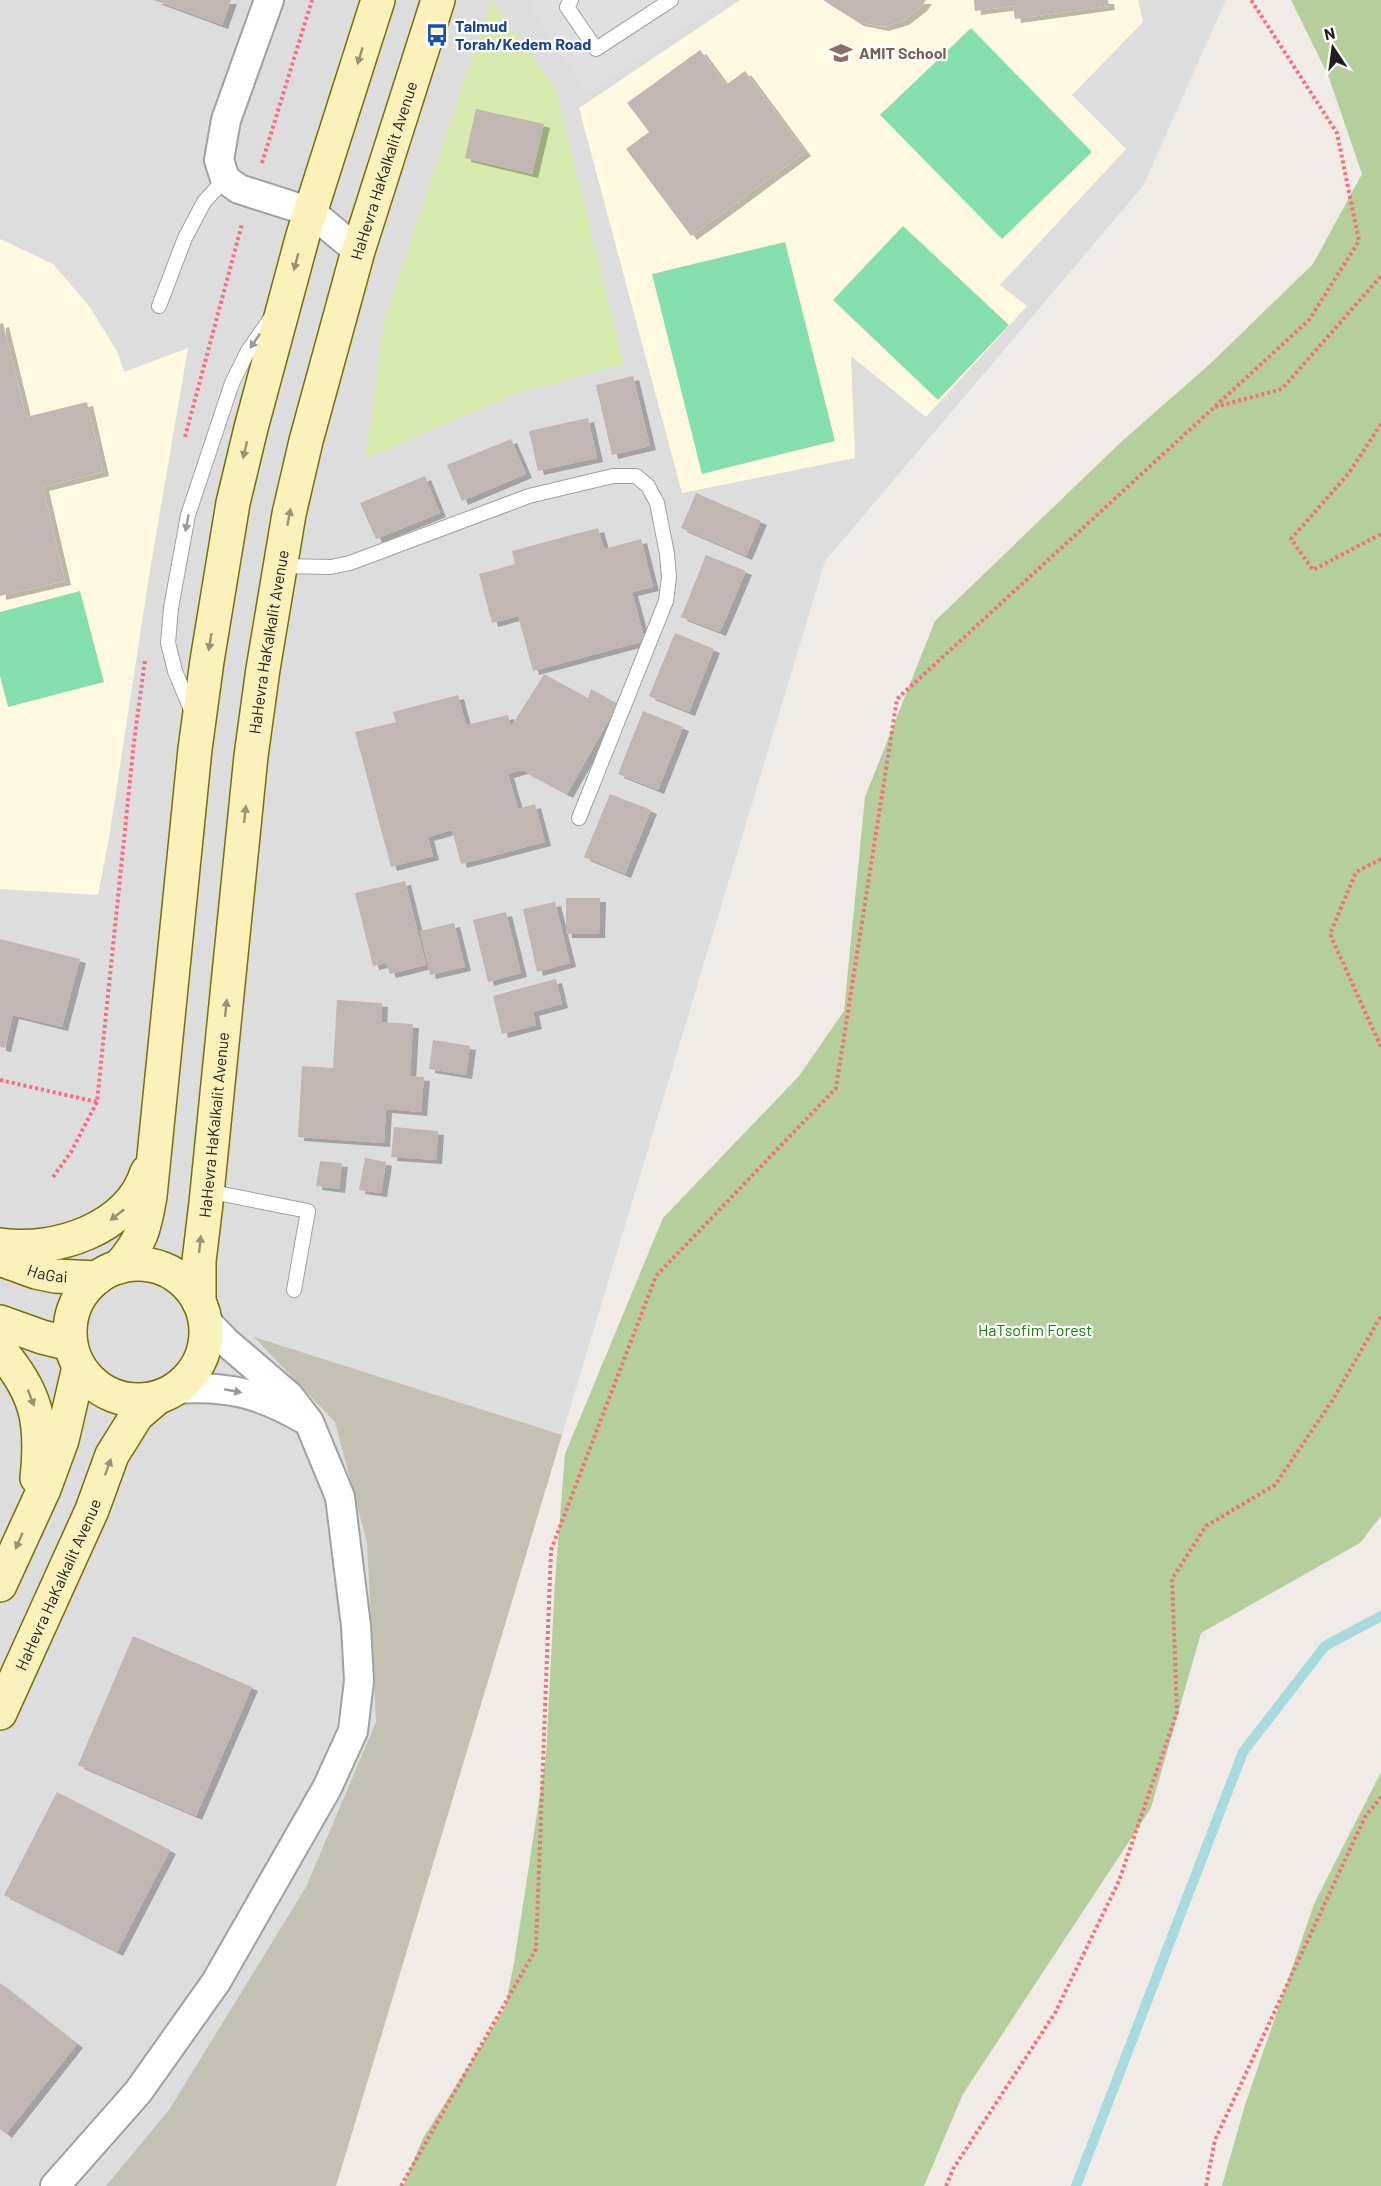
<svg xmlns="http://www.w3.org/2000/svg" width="1381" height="2186" font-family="Barlow,sans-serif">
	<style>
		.residential { fill: #dedddd }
		.education { fill: #fff9e1 }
		.construction { fill: #c5c1b2 }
		.grass { fill: #d6eaad }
		.forest { fill: #b4cf9b }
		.pitch { fill: #85dfac }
		.parking { fill: #e0e0e0 }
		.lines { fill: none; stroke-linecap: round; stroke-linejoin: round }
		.stream { stroke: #a7dbde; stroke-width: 10 }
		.building { fill: #c1b6b2; filter: url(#shadow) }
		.lane-casing { stroke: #a1a1a1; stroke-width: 16 }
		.street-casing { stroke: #a1a1a1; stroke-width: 32 }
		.secondary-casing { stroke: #787005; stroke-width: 36 }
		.path { stroke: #f96e79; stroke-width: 4; stroke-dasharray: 3 3; stroke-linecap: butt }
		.lane { stroke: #fff; stroke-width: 14 }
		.street { stroke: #fff; stroke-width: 28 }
		.secondary { stroke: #faf1bb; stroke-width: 33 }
		.oneway { fill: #989375 }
		.oneway2 { fill: #9b9b9b }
		.labels { text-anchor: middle; stroke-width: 4.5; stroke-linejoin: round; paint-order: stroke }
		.transit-label { font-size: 16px; font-weight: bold; fill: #164399; stroke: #fff; text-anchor: start }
		.education-label { font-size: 16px; font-weight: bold; fill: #785e54; stroke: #fff; text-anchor: start }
		.street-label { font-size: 16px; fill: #202020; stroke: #fff }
		.park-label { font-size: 16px; fill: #17800c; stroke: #fff }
	</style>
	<defs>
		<filter id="shadow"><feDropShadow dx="6" dy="4" stdDeviation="0" flood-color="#0004"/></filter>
	</defs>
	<rect width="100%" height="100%" fill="#f0ebe6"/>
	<!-- residential -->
	<path class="residential" d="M0,0h1226l-83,186 -318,375 -489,1625h-336z"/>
	<!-- education -->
	<path class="education" d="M740,0h398l5,22 -71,73 54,54 -126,136 27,21 -101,111 -75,-61 4,102 -173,35 -103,-385z
		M0,239l53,25 36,42 28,45 7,21 64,-24 -39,228 -40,262 -11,57 -98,-6z"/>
	<!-- construction -->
	<path class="construction" d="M254,1337l308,98 -226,751h-230l63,-76 137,-223 70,-165 -9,-179 -32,-121z"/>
	<!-- grass -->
	<path class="grass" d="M491,0l65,89 68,275 -109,30 -150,65 19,-136z"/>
	<!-- forest -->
	<path class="forest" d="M1291,0h90v1516l-21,27 -159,90 -50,175 -188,286 -39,92h-521l20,-48 82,-130 9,-45 32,-208 9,-174 10,-127 98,-236 136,-142 45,-65 21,-214 70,-176 185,-178 91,-80 102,-99 49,-90 -34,-99z
		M1381,1772v414h-159l23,-81 69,-201z"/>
	<!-- pitch -->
	<path class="pitch" d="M971,28l121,124 -90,87 -122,-124z
		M903,226l106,99 -71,75 -105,-100z
		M785,242l50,199 -133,33 -50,-200z
		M80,591l24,91 -96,25 -8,-31v-64z"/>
	<!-- parking -->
	<path class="parking" d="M534,0h187l3,3 -137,90 -57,-85z"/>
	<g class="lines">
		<!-- stream -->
		<path class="stream" d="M1076,2186l167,-434 82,-106 56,-30"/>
	</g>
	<!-- building -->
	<path class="building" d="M154,0h77l-9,25z
		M823,0h103l-5,7 -18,14 -20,6 -25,-5z
		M974,0h134l1,6 -94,13 -2,-13 -38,5z
		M700,50l26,35 19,-14 60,81 -114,84 -65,-87 23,-17 -22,-29z
		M476,109l68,15 -12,50 -67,-16z
		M3,323l23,94 61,-15 16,70 -60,15 22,94 -65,15v-272z
		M633,376l17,70 -38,9 -16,-70z
		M588,418l9,40 -59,13 -9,-40z
		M511,439l15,35 -64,27 -15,-36z
		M425,476l15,37 -64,26 -16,-36z
		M696,493l65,28 -15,35 -65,-28z
		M598,528l6,21 37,-10 12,48 -21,5 13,49 -112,30 -15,-55 -26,7 -13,-49 36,-10 -3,-13z
		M706,555l40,16 -26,61 -39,-15z
		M675,633l39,16 -25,63 -40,-16z
		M544,674l44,24 3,-9 27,15 -51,90 -45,-24 -14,4 10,35 17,-5 10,38 -84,22 -9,-34 -24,7 5,19 -42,11 -36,-135 41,-10 -3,-10 65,-17 8,30 42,-10 3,12z
		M643,711l40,16 -25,63 -40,-16z
		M610,794l41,16 -26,64 -41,-17z
		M405,881l21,84 -36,9 -4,-11 -13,3 -18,-73z
		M566,898h34l-1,36h-33z
		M555,902l15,61 -33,9 -14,-63z
		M506,912l15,61 -33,9 -15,-62z
		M454,923l11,44 -35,8 -10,-44z
		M0,939l80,20 -18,68 -49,-12 -8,33 -5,-1z
		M556,979l6,25 -29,8 3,13 -34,9 -9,-38z
		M337,1000l45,3 -1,19 32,2 -3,52 14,1 -3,35 -35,-3 -2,34 -86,-6 4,-71 31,2z
		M433,1040l37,6 -4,29 -37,-6z
		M394,1127l44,4 -2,29 -45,-3z
		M365,1158l21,4 -5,31 -22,-3z
		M320,1161l22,2 -3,26 -23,-3z
		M133,1636l119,51 -56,129 -118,-51z
		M57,1792l113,58 -53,102 -113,-57z
		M0,1983l77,61 -71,90 -6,-5z"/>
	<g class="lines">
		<!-- lane casing -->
		<g class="lane-casing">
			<path id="lane" d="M571,0l-4,7 29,42 75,-49
				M159,306l26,-68 19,-36 21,-23
				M280,566l51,1 19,-4 179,-67 84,-20h23l12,10 9,17 10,51 2,23 -3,24 -87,217
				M192,712l-17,-41 -7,-28 3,-35 17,-93 44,-132 16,-32 22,-32
				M207,1191l101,20 -14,79"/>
		</g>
		<!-- street casing -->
		<g class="street-casing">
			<path id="street" d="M269,0l-43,120 -7,40 6,19 14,10 72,23 47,39
				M175,1389c55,-4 86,5 134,33l-20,-26 -64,-55 -19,-20
				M55,2186l83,-94 78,-110 111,-194 26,-57 6,-50 -3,-55 -16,-129 -31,-75"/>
		</g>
		<!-- secondary casing -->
		<g class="secondary-casing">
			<g id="secondary">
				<path d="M0,1245c55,8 129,-16 147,-73"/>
				<path id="s1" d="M0,1259l36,13 19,4 42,2"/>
				<circle cx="138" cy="1332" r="68"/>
				<path d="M119,1267c23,-27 25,-36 31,-71l45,-447 12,-88 26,-158 18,-75 52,-193 75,-235"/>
				<path id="s2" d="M199,1302v-41l7,-58 45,-447 12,-87 26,-155 17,-73 52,-190 80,-251"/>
				<path d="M0,1322l42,15 28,7"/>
				<path d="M0,1350c37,43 43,72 37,128"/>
				<path d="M0,1585l44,-96 18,-49 17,-73"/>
				<path id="s3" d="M0,1713l92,-203 20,-55 25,-40 20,-17"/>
			</g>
		</g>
		<!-- path -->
		<path class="path" d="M262,163l50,-163
			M1215,407l67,-18 99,-113
			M1381,424l-32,49 -58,66 22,31 68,-36
			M185,437l57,-213
			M1381,859l-25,13 -26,62 51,113
			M0,1080l97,22 37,-360 11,-82
			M53,1177l18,-25 26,-50
			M401,2186l135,-237 15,-399 105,-274 180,-188 61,-389 412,-379 50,-79 -22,-108 -86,-133
			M946,2186l7,-17 102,-156 64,-132 58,-169 -5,-133 34,-53 69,-41 57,-84 49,-85
			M1206,2186l9,-46 150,-323 16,-20"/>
		<!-- lane -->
		<use href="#lane" class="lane"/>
		<!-- street -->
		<use href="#street" class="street"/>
		<!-- secondary -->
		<use href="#secondary" class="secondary"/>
	</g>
	<!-- one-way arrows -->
	<defs><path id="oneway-solid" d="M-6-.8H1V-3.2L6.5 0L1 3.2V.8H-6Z" transform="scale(1.5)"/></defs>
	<g class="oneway">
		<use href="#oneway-solid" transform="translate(360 56) rotate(107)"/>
		<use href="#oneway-solid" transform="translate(296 262) rotate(105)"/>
		<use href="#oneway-solid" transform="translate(245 450) rotate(103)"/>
		<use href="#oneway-solid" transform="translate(289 517) rotate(-79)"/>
		<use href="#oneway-solid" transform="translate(210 642) rotate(99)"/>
		<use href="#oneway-solid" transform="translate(245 814) rotate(-84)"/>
		<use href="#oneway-solid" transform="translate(226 1008) rotate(-84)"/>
		<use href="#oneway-solid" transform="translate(117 1215) rotate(142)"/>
		<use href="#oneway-solid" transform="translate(200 1244) rotate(-84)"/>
		<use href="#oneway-solid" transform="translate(31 1398) rotate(69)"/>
		<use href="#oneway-solid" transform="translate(108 1467) rotate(-70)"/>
		<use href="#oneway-solid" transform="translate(19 1541) rotate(114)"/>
	</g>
	<g class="oneway2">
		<use href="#oneway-solid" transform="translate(255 341) rotate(124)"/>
		<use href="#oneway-solid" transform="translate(187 523) rotate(101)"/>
		<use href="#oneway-solid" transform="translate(233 1391) rotate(11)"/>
	</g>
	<!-- icons -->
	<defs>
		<g id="bus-bare" transform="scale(1.8)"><path d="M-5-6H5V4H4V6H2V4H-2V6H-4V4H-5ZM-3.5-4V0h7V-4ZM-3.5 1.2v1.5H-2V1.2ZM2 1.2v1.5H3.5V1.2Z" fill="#1a4fb4" stroke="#fff" stroke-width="2.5" paint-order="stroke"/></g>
		<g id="school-bare" transform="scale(1.8)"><path d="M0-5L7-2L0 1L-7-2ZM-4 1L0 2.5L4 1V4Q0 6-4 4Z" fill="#8d6e63" stroke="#fff" stroke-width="2.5" paint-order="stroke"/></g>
	</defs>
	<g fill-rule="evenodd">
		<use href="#bus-bare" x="437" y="35"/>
		<use href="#school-bare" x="841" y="53"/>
	</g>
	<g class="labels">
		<!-- transit labels -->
		<g class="transit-label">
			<text x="455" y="32">Talmud<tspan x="455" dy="18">Torah/Kedem Road</tspan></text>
		</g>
		<!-- education labels -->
		<g class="education-label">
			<text x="859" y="59">AMIT School</text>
		</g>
		<!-- street labels -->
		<g class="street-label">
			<text dy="6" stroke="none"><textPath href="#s2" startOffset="1150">HaHevra HaKalkalit Avenue</textPath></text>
			<text dy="6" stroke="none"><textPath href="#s2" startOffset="664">HaHevra HaKalkalit Avenue</textPath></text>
			<text dy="6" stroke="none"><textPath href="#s2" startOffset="178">HaHevra HaKalkalit Avenue</textPath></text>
			<text dy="6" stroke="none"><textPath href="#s1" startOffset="50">HaGai</textPath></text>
			<text dy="6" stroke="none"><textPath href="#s3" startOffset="141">HaHevra HaKalkalit Avenue</textPath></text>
		</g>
		<!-- park labels -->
		<g class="park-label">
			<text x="1035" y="1336">HaTsofim Forest</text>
		</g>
	</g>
	<!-- north arrow -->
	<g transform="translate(1333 48) rotate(347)" stroke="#ffffff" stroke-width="4.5" paint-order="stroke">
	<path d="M0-4.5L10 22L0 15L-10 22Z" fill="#202020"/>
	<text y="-9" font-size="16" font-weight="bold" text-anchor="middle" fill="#202020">N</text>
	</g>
</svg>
